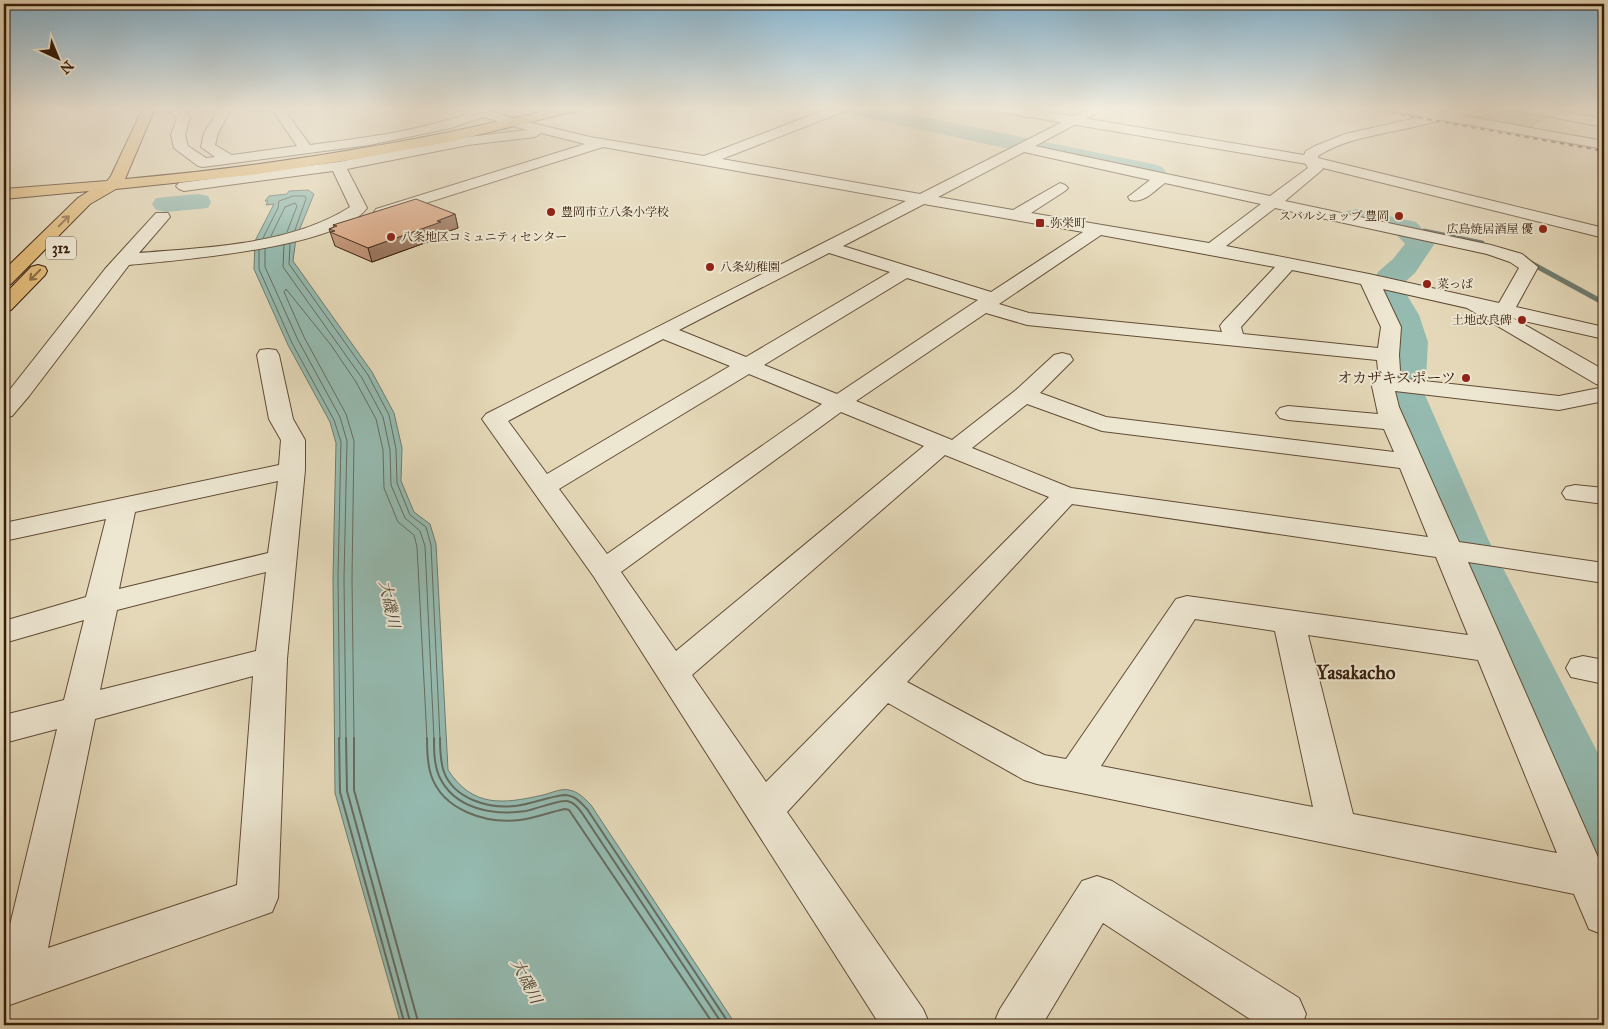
<svg xmlns="http://www.w3.org/2000/svg" width="1608" height="1029" font-family="'IM FELL Great Primer','Noto Serif JP',serif">
	<style>
		.green { fill: #b8be8c; stroke: #776e4c }
		.water { fill: #95bab0; stroke: #6f7b6e }
		.lines { fill: none; stroke-linecap: round; stroke-linejoin: round }
		.shore-far1 { stroke: #666c5e; stroke-width: 1 }
		.shore { stroke: #666c5e; stroke-width: 2 }
		.stream { stroke: #6f7b6e; stroke-width: 5 }
		.river { fill: #95bab0; fill-rule: evenodd }
		.minor-casing { stroke: #624c36; stroke-width: 2 }
		.tertiary-casing { stroke: #624c36; stroke-width: 2 }
		.trunk-casing { stroke: #361d0b; stroke-width: 2 }
		.minor { fill: #ede6d1; fill-rule: evenodd }
		.tertiary { fill: #ede6d1; fill-rule: evenodd }
		.trunk { fill: #e2bc7c; fill-rule: evenodd }
		.rail { stroke: #361d0b; stroke-width: 2; stroke-dasharray: 4.5 4.5; stroke-linecap: butt }
		.wall { fill: #be9174; stroke: #361d0b }
		.shaded-wall { fill: #9b765e; stroke: #361d0b }
		.building { fill: #dda987; stroke: #361d0b }
		.oneway { stroke: #8c6c44 }
		.poi-dot { fill: #8f2418; stroke: #ede6d1; stroke-width: 2 }
		.labels { text-anchor: middle; stroke-width: 4; stroke-linejoin: round; paint-order: stroke }
		.far-poi-label { font-size: 12px; fill: #361d0b; stroke: #ede6d1; text-anchor: start }
		.shield { fill: #ede6d1; stroke: #6d5946; stroke-width: 1 }
		.shield-label { font-size: 14px; font-weight: bold; fill: #361d0b }
		.poi-label { font-size: 15px; fill: #361d0b; stroke: #ede6d1; text-anchor: end }
		.water-label { font-size: 16px; font-style: italic; fill: #524c3d; stroke: #ede6d1 }
		.near-neighbourhood-label { font-size: 19px; font-weight: bold; fill: #361d0b; stroke: #ede6d1 }
	</style>
	<rect width="100%" height="100%" fill="#e4d8b8"/>
	<filter id="stains"><feTurbulence type="fractalNoise" baseFrequency=".004" numOctaves="4"/><feColorMatrix values="0 0 0 0 .2 0 0 0 0 .09 0 0 0 0 .02 0 0 0 .5 -.17"/></filter>
	<radialGradient id="worn" r=".72"><stop offset=".6" stop-color="#630" stop-opacity="0"/><stop offset="1" stop-color="#630" stop-opacity=".3"/></radialGradient>
	<!-- green -->
	<path class="green" d="M1508,110l41,5 -25,15 -57,-11z"/>
	<!-- water -->
	<path class="water" d="M308,190l6,4 -18,44 -3,23 79,111 22,41 8,35 -1,33 13,31 16,12 6,20 12,226c25,38 55,34 95,25 8,-2 19,-7 26,-5 10,2 15,8 22,15l145,220h-335l-66,-232 -2,-215 3,-135 -6,-21 -42,-77 -34,-76 1,-28 19,-37 -8,1 2,-4h-3l4,-5 18,-2 2,-3z"/>
	<g class="lines">
		<!-- shore-far1 -->
		<path class="shore-far1" d="M271,236l14,-29 10,-4 2,3 -10,26
			M263,238l15,-30 1,-7 14,-5h12l1,3 -11,31
			M290,244l-1,20 79,111 21,40 7,34 1,34 13,32 16,12 5,18 9,194
			M284,245l-1,22 79,111 21,39 7,33 1,35 14,33 15,13 5,15 9,193
			M265,249v18l33,73 42,77 7,24 -3,138 2,160
			M259,250v19l33,74 42,77 7,22 -3,136 2,161
			M354,739l-2,-160 2,-138 -8,-27 -42,-77 -20,-45 2,-3 45,56 25,37 20,37 7,31 1,38 14,34 16,13 3,12 10,192"/>
		<!-- shore -->
		<path class="shore" d="M339,738l1,54 65,233
			M346,738l1,53 64,234
			M354,738v52l65,235
			M427,738c0,12 0,25 4,37 12,36 56,49 89,45 15,-2 30,-8 45,-11l4,1 145,215
			M434,738c0,12 0,26 5,38 15,33 54,40 87,35 11,-2 31,-11 41,-10 7,1 11,7 15,12l141,212
			M440,738c0,11 0,23 4,34 10,27 45,37 71,34 17,-2 32,-9 49,-11 11,0 16,7 23,14l143,216"/>
		<!-- stream -->
		<path class="stream" d="M1424,231l58,12
			M1529,262l75,41"/>
		<!-- river -->
		<path class="river" d="M839,108h41l273,56 9,3 4,5 -4,5 -9,3 -304,-66 -7,-2z
			M198,194l10,2 3,6 -3,6 -42,4 -10,-2 -4,-6 4,-6z
			M1357,209l59,13 19,21 -20,30 -9,8 -1,11 14,23 9,27 -3,53 63,144 116,226v94l-23,-9 -141,-311 -53,-144 5,-53 -7,-27 -12,-23 1,-14 5,-7 14,-12 12,-15 -9,-10 -49,-11 -4,-6 4,-6z"/>
		<!-- minor casing -->
		<g class="minor-casing">
			<path id="minor" d="M166,108c10,0 17,0 24,9l-5,18 3,11 18,12 9,-1 -14,-10 3,-14 16,-25h12l-14,25 -3,12 17,10 65,-9 -26,-38h12l27,37c54,-7 109,-14 160,-32l-8,-5h19l38,12 71,17 114,19 126,-48h17l-2,3 -123,48 198,35 170,-86h16l-71,38 235,50 38,-28 -4,-7 2,-3h10l7,11 -38,32 206,44 31,9 16,13 -22,40 88,20v12l-221,-50 18,38 -2,28 1,15 -3,8 162,18 45,-9v14l-45,9 -164,-19 4,16 60,135 145,21v20l-136,-21 136,309v64l-15,-6 -15,-35 -537,-110 -13,-4 -136,-77 -101,109 136,197 7,16h-50l-286,-448 -112,-158 4,-5 420,-213 -303,-54 -215,68h-12l-2,-3 2,-3 209,-65 -44,-11 -6,4 -67,8 -121,24 20,39c-28,40 -189,52 -238,57l-100,131 -17,20 -8,2v-21l101,-128 51,-56h12l2,4 -31,36c70,-6 151,-8 211,-46l-17,-36 -149,20 -5,-2 -3,-3 3,-3 159,-21 130,-25 59,-7 -44,-13 -32,11 -82,17 -166,22 -5,-1 -24,-18 -3,-13 6,-17zM1024,152l126,28 -22,17 2,3c14,4 25,-10 35,-17l96,21 -52,39 -178,-30 34,-22 3,-3 -3,-3 -5,-2 -47,27 -75,-13zM924,204l159,28 -92,60 -148,-46zM1275,208l212,46 23,8 9,6 -20,35 -130,-29 -143,-28zM1101,235l174,32 -52,55 -3,4 2,6 -193,-19 -30,-9zM829,253l61,19 -144,85 -67,-27zM1292,270l69,14 20,43 -3,21 -135,-14 -2,-7zM907,278l71,22 -141,94 -73,-29zM986,313l41,12 350,35 1,10 -6,16 6,28 -90,-8 -8,2 -4,5 4,5 8,2 96,9 10,23 -288,-35 -66,-24 33,-33 -3,-5 -8,-2 -8,2 -38,35 -64,50 -96,-39zM663,339l67,27 -183,108 -39,-53zM749,374l73,30 -215,150 -48,-65zM1027,404l75,27 298,37 28,69 -357,-49 -99,-40zM841,412l83,34 -248,205 -55,-79zM945,455l104,42 -283,285 -74,-107zM1072,504l364,53 32,78 -281,-39 -11,3 -110,160 -22,-4 -137,-73zM1195,619l80,12 38,176 -212,-41zM1308,635l170,25 79,193 -204,-39z
				M1392,108h27l185,33v8l-206,-37z
				M268,349l8,1 3,5 14,64 12,21v30l-18,189 -9,239 -6,14 -268,95v-57l53,-221 -53,14v-28l60,-15 20,-80 -80,23v-22l82,-24 20,-78 -102,22v-18l275,-58 2,-25 -12,-21 -12,-64 3,-5zM278,481l-10,72 -149,36 16,-77zM266,572l-10,79 -156,39 17,-80zM253,676l-16,209 -189,63 47,-229z
				M1575,485l29,3v16l-38,-5 -4,-6 4,-6z
				M1583,656l21,4v24l-33,-7 -5,-9 5,-9z
				M1097,876l15,5 187,117 7,16 -4,11h-46v-2l-153,-100 -61,102h-49l7,-16 82,-128z"/>
		</g>
		<!-- tertiary casing -->
		<g class="tertiary-casing">
			<path id="tertiary" d="M994,108h29l281,47 2,-4 9,-5 30,-12 116,-26h20l-2,3c-26,7 -53,13 -79,19 -28,6 -57,10 -82,26v2l286,70v10l-297,-74 -307,-52z
				M1518,108h26l60,11v8l-80,-15z
				M1474,298l7,2 123,70v16l-8,-2 -129,-76 -3,-4 3,-4z"/>
		</g>
		<!-- trunk casing -->
		<g class="trunk-casing">
			<path id="trunk" d="M143,108h12l-30,71c146,-13 289,-36 432,-71h21l-2,3 -123,30 -91,17 -112,17 -134,14 -26,15 -79,80 -7,2v-16l74,-72 11,-7 -85,8v-10l103,-8 4,-5z
				M38,265l7,2 2,4 -2,4 -34,35 -7,2v-17l27,-28z"/>
		</g>
		<!-- minor -->
		<use href="#minor" class="minor"/>
		<!-- tertiary -->
		<use href="#tertiary" class="tertiary"/>
		<!-- trunk -->
		<use href="#trunk" class="trunk"/>
		<!-- rail -->
		<path class="rail" d="M1365,108l239,43"/>
	</g>
	<!-- wall -->
	<path class="wall" d="M455,214l3,14 -15,5 1,3 -72,26 -37,-16 -6,-17 5,-2 -1,-2z"/>
	<!-- shaded-wall -->
	<path class="shaded-wall" d="M455,214l3,14 -15,5 1,3 -72,26 -4,-14 69,-27z"/>
	<!-- building -->
	<path class="building" d="M416,199l39,15 -18,7 4,1 -73,26 -38,-16 5,-1 -6,-2 8,-3 -4,-1z"/>
	<!-- one-way arrows -->
	<defs><path id="oneway-shaft" d="M-6 0H5M1.5-3L5.5 0L1.5 3" fill="none" stroke-width="1.6" stroke-linecap="round" stroke-linejoin="round" transform="scale(1.25)"/></defs>
	<g class="oneway">
		<use href="#oneway-shaft" transform="translate(64 221) rotate(-45)"/>
		<use href="#oneway-shaft" transform="translate(35 275) rotate(135)"/>
	</g>
	<!-- sky -->
	<linearGradient id="sky" x2="0" y2="1"><stop stop-color="#87b6d2"/><stop offset="0.43" stop-color="#f3eddf"/><stop offset="1" stop-color="#f3eddf" stop-opacity="0"/></linearGradient>
	<rect width="1608" height="252" fill="url(#sky)"/>
	<!-- markers -->
	<g class="poi-dot">
		<circle cx="551" cy="212" r="5"/>
		<circle cx="1399" cy="216" r="5"/>
		<rect x="1035" y="218" width="10" height="10" rx="2.5"/>
		<circle cx="1543" cy="229" r="5"/>
		<circle cx="391" cy="237" r="5"/>
		<circle cx="710" cy="267" r="5"/>
		<circle cx="1427" cy="284" r="5"/>
		<circle cx="1522" cy="320" r="5"/>
		<circle cx="1466" cy="378" r="5"/>
	</g>
	<g class="labels">
		<!-- far-poi labels -->
		<g class="far-poi-label">
			<text x="561" y="216">豊岡市立八条小学校</text>
			<text x="1389" y="220" text-anchor="end">スバルショップ 豊岡</text>
			<text x="1050" y="227">弥栄町</text>
			<text x="1533" y="233" text-anchor="end">広島焼居酒屋 優</text>
			<text x="401" y="241">八条地区コミュニティセンター</text>
			<text x="720" y="271">八条幼稚園</text>
			<text x="1437" y="288">菜っぱ</text>
			<text x="1512" y="324" text-anchor="end">土地改良碑</text>
		</g>
		<!-- shield labels -->
		<rect class="shield" x="46" y="236.5" width="30" height="23" rx="4"/>
		<g class="shield-label">
			<text x="61" y="253">312</text>
		</g>
		<!-- poi labels -->
		<g class="poi-label">
			<text x="1456" y="383">オカザキスポーツ</text>
		</g>
		<!-- water labels -->
		<g class="water-label">
			<text transform="translate(390 604) rotate(78)" y="6">大磯川</text>
			<text transform="translate(527 981) rotate(63)" y="6">大磯川</text>
		</g>
		<!-- near-neighbourhood labels -->
		<g class="near-neighbourhood-label">
			<text x="1356" y="679">Yasakacho</text>
		</g>
	</g>
	<!-- margin -->
	<rect width="1608" height="1029" fill="none" stroke="#e4d8b8" stroke-width="20"/>
	<rect x="5" y="5" width="1598" height="1019" fill="none" stroke="#361d0b" stroke-width="2.5"/>
	<rect x="10" y="10" width="1588" height="1009" fill="none" stroke="#361d0b"/>
	<!-- north arrow -->
	<g transform="translate(58 58) rotate(136)" stroke="#ede6d1" stroke-width="4" paint-order="stroke">
	<path d="M0-4L9 19L0 12L-9 19Z" fill="#361d0b"/>
	<text y="-8" font-size="14" font-weight="bold" text-anchor="middle" fill="#361d0b">N</text>
	</g>
	<rect width="100%" height="100%" filter="url(#stains)"/>
	<rect width="100%" height="100%" fill="url(#worn)"/>
</svg>
